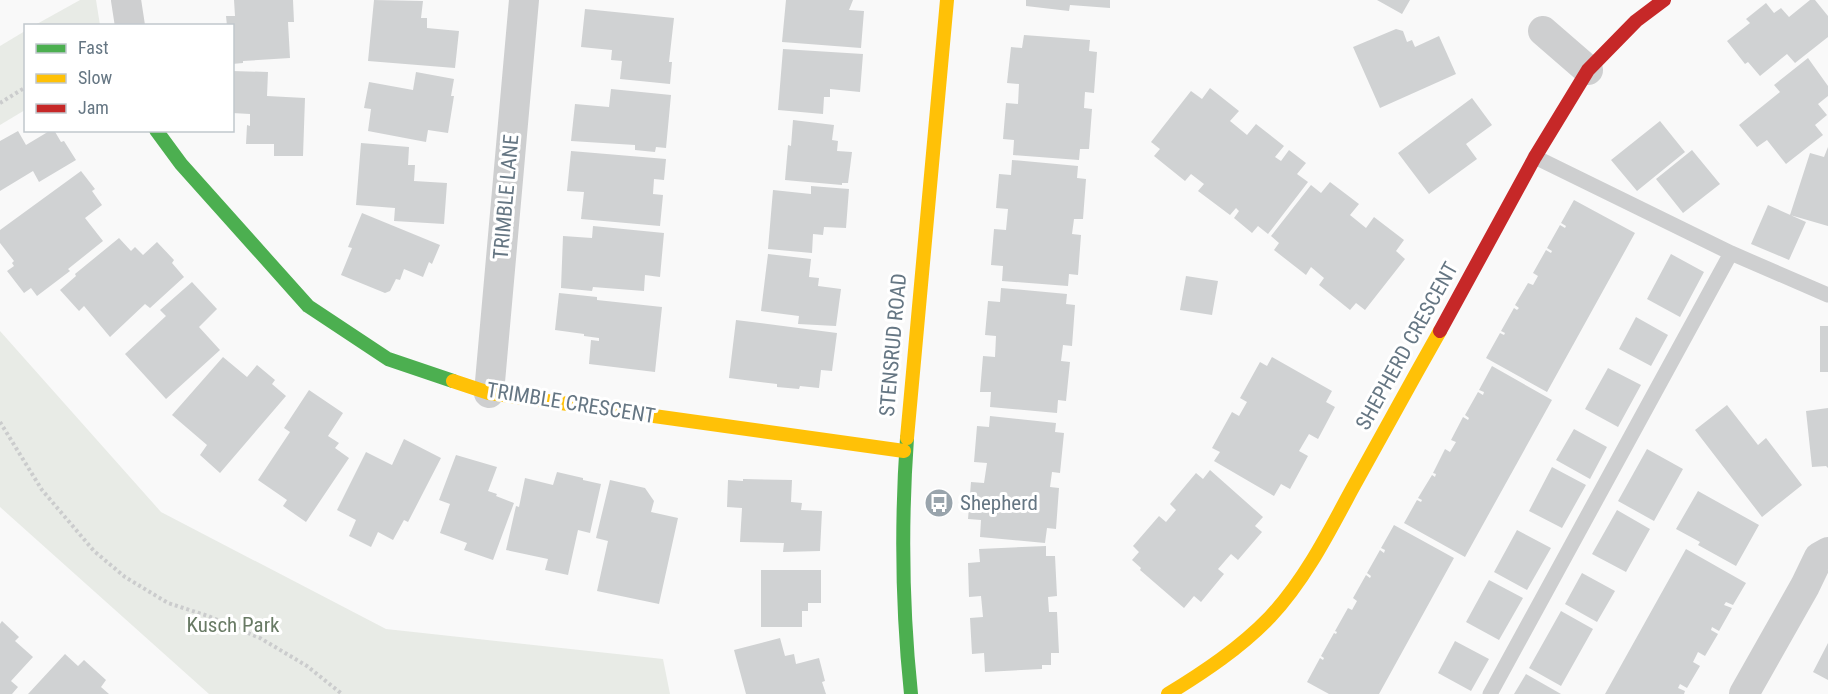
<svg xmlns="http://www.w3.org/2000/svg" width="1828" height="694" font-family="'Roboto Condensed',sans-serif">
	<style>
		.green { fill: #e8ebe6 }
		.building { fill: #d0d2d3 }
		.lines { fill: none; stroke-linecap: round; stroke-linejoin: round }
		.path { stroke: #cbcccd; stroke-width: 4; stroke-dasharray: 3 3; stroke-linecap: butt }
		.lane { stroke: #cecfd0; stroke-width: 15 }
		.street { stroke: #cecfd0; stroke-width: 30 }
		.fast { stroke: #4caf50; stroke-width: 14 }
		.slow { stroke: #ffc107; stroke-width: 14 }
		.jam { stroke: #c62828; stroke-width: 14 }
		.labels { text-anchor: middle; stroke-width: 6; stroke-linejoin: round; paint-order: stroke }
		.street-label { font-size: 21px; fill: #657683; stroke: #fff }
		.poi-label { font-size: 21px; fill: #657683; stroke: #fff; text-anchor: start }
		.park-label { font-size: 21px; fill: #687a64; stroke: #fff }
	</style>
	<rect width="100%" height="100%" fill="#f9f9f9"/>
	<!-- green -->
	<path class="green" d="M80,0h16l4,25h-65z
		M25,31v79l-25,15v-79z
		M0,331l161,181 225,117 277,30 7,35h-461l-209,-187z"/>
	<!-- building -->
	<path class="building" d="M234,0h59l1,22h-6l2,36 -47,3v2l-11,1v-38h-5l-1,-10h9z
		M374,0l49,1 -2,17h6v10l32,3 -4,37 -87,-7z
		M786,0h67l-4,10 15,1 -3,37 -79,-6z
		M1026,0h84v8l-40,-3 -1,6 -43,-5z
		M1377,0h33l-8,14z
		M1810,0h5l13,16v21l-33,26 -8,-9 -27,22 -12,-14 -3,2 -18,-23 23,-18 -4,-4 20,-16 8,10 7,-5 8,9z
		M585,9l89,9 -5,44h3l-2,22 -50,-5 2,-18 -11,-1 1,-10 -31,-3z
		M1396,29l7,2 4,11 5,-2 3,7 24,-11 17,38 -76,34 -27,-61z
		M1024,35l66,5 -1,11 8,1 -3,41 -9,-1 -1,16 8,1 -3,40h-9l-1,11 -66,-5 1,-15 -11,-1 3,-36 12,1 1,-20 -12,-1 4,-36 11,1z
		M783,49l80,5 -3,38 -30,-3v8h-6l-1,17 -45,-4z
		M1808,58l20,28v10l-10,8 9,11 -12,10 8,10 -37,29 -19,-24 -10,7 -18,-22 41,-33 -6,-7z
		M232,71l36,1 -1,24 38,2 -2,58h-29v-12h-28l1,-19 3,1v-12l-18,-1z
		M416,72l38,7 -3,17h3l-6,37 -20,-3 -2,12 -58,-11 3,-22 -7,-1 5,-26 44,8z
		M1210,88l29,23 -9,10 17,14 9,-11 28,22 -9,11 6,4 8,-11 17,13 -9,11 11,8 -40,52 -10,-8 -6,7 -18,-15 5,-7 -3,-3 -6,7 -32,-24 6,-7 -13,-10 -6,7 -31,-25 6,-7 -9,-7 40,-51 11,8z
		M611,89l60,6 -5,53 -10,-1 -1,5 -20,-2v-5l-64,-4 4,-37 34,3z
		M1472,98l20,27 -26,19 11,15 -48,35 -31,-41z
		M793,120l41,5 -2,15 6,1 -1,10 15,1 -4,31h-6v2l-57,-5 3,-35 3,1z
		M1660,121l25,31 -48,39 -26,-31z
		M51,130h3l7,12 3,-1 12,19 -37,22 -6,-11 -33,20v-50l18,-10 8,14z
		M361,143l48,4 -1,18h7l-1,16 33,2 -3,41 -50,-3 1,-13 -39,-3z
		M1828,147v79l-38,-11 20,-62 14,4z
		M1692,150l28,34 -37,29 -27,-34z
		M571,151l95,8 -2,21 -10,-1 -1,15 10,1 -3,31 -79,-7 3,-27 -17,-1z
		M1012,160l66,6 -1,12 9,1 -3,40h-9l-2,15 9,1 -3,40 -9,-1 -1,12 -66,-5 1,-15 -12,-1 3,-36 12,1 2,-21 -12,-1 3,-34 12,1z
		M81,171l14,18 -3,2 10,14 -17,13 18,23 -35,28 2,2 -33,25 -6,-8 -7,5 -17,-22 7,-5 -2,-3 2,-2 -14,-18v-13z
		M1330,182l29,22 -9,11 16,13 8,-11 30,23 -8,11 9,8 -40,51 -9,-7 -6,7 -31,-25 5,-7 -13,-11 -5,8 -32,-25 5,-7 -8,-7 40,-51 10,8z
		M811,186l38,3 -3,39 -22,-1 -1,8 -10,-1 -1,19 -44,-4 5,-59 38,4z
		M1574,200l61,33 -88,159 -61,-34 14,-25 4,2 1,-2 -4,-2 13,-23 3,2 2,-2 -4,-3 13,-22 5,2 5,-9 -5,-3 13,-23 5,3 1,-2 -5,-3 13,-23 5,3 1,-2 -5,-3z
		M1768,205l38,17 -17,38 -38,-16z
		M362,213l78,32 -8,19 -3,-2 -6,15 -19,-8 -4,11 -4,-1 -6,12 -5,2 -44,-18 11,-27 -4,-1z
		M593,226l71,7 -4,44 -15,-2 -1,16 -51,-4 -1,4 -31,-3 2,-52 29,2z
		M119,238l12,13 4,-4 8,8 14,-13 17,18 -2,3 12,14 -34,31 -5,-4 -35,33 -26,-31 -5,5 -19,-21 16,-14 -1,-2z
		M768,254l43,5 -2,18 10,1 -1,8 23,3 -5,37 -38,-2 1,-8 -38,-5z
		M1671,254l33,18 -24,45 -33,-18z
		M1186,276l32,5 -6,34 -32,-5z
		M192,282l25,27 -18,18 21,23 -54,49 -41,-45 41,-38 -6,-6z
		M1001,288l66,6 -1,10 9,1 -3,41 -9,-1 -2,16 9,1 -4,39 -8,-1 -1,13 -67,-6 1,-15h-11l3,-36 12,1 1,-21 -11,-1 3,-34 12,1z
		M559,293l38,4v3l65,7 -7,65 -66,-8 2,-24 8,1v-3l-15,-2v-2l-29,-4z
		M1636,317l32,18 -17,31 -32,-17z
		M736,320l101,13 -5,38 -11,-1 -2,18 -19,-2 -1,3 -22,-2v-3l-48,-6z
		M1820,326h8v46h-8z
		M223,357l24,20 10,-12 18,15 -3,4 14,12 -66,77 -20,-18 7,-10 -35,-30z
		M1272,357l60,34 -6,11 9,5 -17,32 -9,-5 -10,17 9,5 -18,33 -9,-5 -7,12 -60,-35 6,-9 -8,-4 20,-36 7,4 8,-14 -7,-4 20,-36 7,4z
		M1492,366l60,34 -87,157 -61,-34 13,-23 4,2 1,-2 -4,-2 14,-23 3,2 1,-3 -3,-1 12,-24 5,3 6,-10 -5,-2 12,-23 5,3 1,-2 -4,-3 13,-23 5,3 1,-3 -5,-2z
		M1608,368l33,17 -23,42 -33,-18z
		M309,390l34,23 -15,23 11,7 -4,5 14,10 -43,64 -23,-16 4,-6 -29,-20 32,-48 -6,-4z
		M1727,405l31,40 8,-7 36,47 -40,32 -67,-87z
		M1828,408v60l-2,-2 -14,1 -6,-56z
		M990,416l66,7 -1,9 9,1 -4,40 -8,-1 -2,15 9,1 -3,41 -9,-1 -2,15 -65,-6 1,-17 -13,-1 3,-37 13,1 3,-20 -13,-1 3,-36 12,1z
		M1574,429l33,18 -17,32 -34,-19z
		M404,439l37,19 -33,64 -4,-2 -11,20 -15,-8 -7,15 -22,-11 7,-16 -19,-10 29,-58 26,13z
		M1647,449l36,20 -29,52 -36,-20z
		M456,455l41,12 -9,24 9,3 -1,2 18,7 -21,57 -29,-10 3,-7 -27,-10 10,-29 -11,-4z
		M1552,467l34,18 -24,43 -33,-17z
		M1210,470l53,47 -8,9 7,6 -24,28 -7,-6 -13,15 6,5 -23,28 -7,-6 -10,12 -44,-38 1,-2 -9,-8 7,-8 -6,-6 26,-30 7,6 10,-12 -6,-6 26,-31 7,6z
		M557,472l26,6v2l18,4 -11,49 -12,-3 -10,45 -23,-5 3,-11 -42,-9 10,-44 3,1 6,-29 28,7z
		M743,479l49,1 -1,22 11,1 -1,7 21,1 -2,40 -37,1 1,-9 -44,-1 2,-34 -15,-1 1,-27 15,1z
		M610,480l35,8 9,13 -3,11 27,6 -19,86 -62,-13 11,-50 -12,-3z
		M1698,491l61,34 -23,41 -38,-21 2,-3 -24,-13z
		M1617,510l33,19 -24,43 -34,-18z
		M1394,525l60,33 -75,136h-50l-22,-12 13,-24 3,2 1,-2 -3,-2 13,-23 2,1 1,-2 -2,-1 13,-23 4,2 5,-9 -4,-3 13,-23 4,3 1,-2 -4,-3 13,-23 4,3 1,-3 -4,-2z
		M1517,530l34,18 -24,42 -33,-18z
		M1046,546v10h9l2,40 -9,1 1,15h8l2,41h-8v12h-9v4l-57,3 -1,-19 -12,1 -2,-36 13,-1 -2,-21 -12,1 -1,-34 12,-1 -1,-13z
		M1686,549l60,34 -13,22 -7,-3 -2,3 8,3 -13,23 -7,-4 -1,3 7,4 -13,22 -7,-4 -5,10 7,4 -13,22 -7,-4 -2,4 7,3 -1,3h-79z
		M761,570h60v33h-13v8h-6v16h-41z
		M1582,573l33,18 -18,31 -32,-18z
		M1489,580l34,18 -24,42 -33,-18z
		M1561,611l32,18 -32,57 -32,-18z
		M2,621l17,16 -4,4 18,16 -22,24 7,6 -6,7h-12v-70z
		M780,638l5,18 9,-2 2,10 23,-6 6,23 -3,1 4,12h-80l-12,-44z
		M1455,641l34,18 -18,32 -33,-18z
		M1828,643v37l-15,-8z
		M65,654l13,12 6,-6 22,20 -5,7 8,7h-81z
		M1526,674l35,20h-47z"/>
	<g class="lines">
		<!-- path -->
		<path class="path" d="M0,103l26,-16
			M0,422l42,68 52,61 31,26 43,26 40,13 52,22 47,28 35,28"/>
		<!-- lane -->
		<path class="lane" d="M1535,157l196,96 97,42
			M1490,694l241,-441"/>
		<!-- street -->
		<path class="street" d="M126,0l4,26
			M1543,31l45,39
			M489,393l35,-393
			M1744,694l61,-108 14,-29 9,-5"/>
		<!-- fast -->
		<path class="fast" d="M156,130l25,34 127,142 80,53 65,22
			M907,438c-6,85 -5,170 4,256"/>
		<!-- slow -->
		<path class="slow" d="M453,381l36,12 415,58
			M907,438l40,-438
			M1168,694c36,-22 72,-46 102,-77 34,-36 58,-83 81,-126 30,-54 59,-107 89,-160"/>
		<!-- jam -->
		<path class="jam" d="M1440,331l95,-174 53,-87 48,-49 28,-21"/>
	</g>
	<!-- icons -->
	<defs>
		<g id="bus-disc" transform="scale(1.5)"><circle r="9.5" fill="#99a4ac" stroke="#fff"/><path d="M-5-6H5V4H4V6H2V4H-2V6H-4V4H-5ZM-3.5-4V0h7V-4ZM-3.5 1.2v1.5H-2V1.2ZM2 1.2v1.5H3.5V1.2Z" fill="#fff"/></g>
	</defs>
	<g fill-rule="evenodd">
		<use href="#bus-disc" x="939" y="503"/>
	</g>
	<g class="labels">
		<!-- street labels -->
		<g class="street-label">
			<text transform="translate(506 197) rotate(-85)" y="7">TRIMBLE LANE</text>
			<text transform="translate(893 345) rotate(-85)" y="7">STENSRUD ROAD</text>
			<text transform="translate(1407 346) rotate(-61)" y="7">SHEPHERD CRESCENT</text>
			<text transform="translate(571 403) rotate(9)" y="7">TRIMBLE CRESCENT</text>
		</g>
		<!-- poi labels -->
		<g class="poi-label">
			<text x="960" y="510">Shepherd</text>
		</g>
		<!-- park labels -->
		<g class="park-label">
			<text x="233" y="632">Kusch Park</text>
		</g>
	</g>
	<!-- legend -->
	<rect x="24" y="24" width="210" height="108" fill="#ffffff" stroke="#c1c8cd" stroke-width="1.5"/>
	<rect x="36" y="44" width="30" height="9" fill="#4caf50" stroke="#c1c8cd" stroke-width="1.5"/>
	<text x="78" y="54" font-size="18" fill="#657683">Fast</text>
	<rect x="36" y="74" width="30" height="9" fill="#ffc107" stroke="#c1c8cd" stroke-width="1.5"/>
	<text x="78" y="84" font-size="18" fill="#657683">Slow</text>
	<rect x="36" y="104" width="30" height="9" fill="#c62828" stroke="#c1c8cd" stroke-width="1.5"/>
	<text x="78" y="114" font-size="18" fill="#657683">Jam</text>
</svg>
